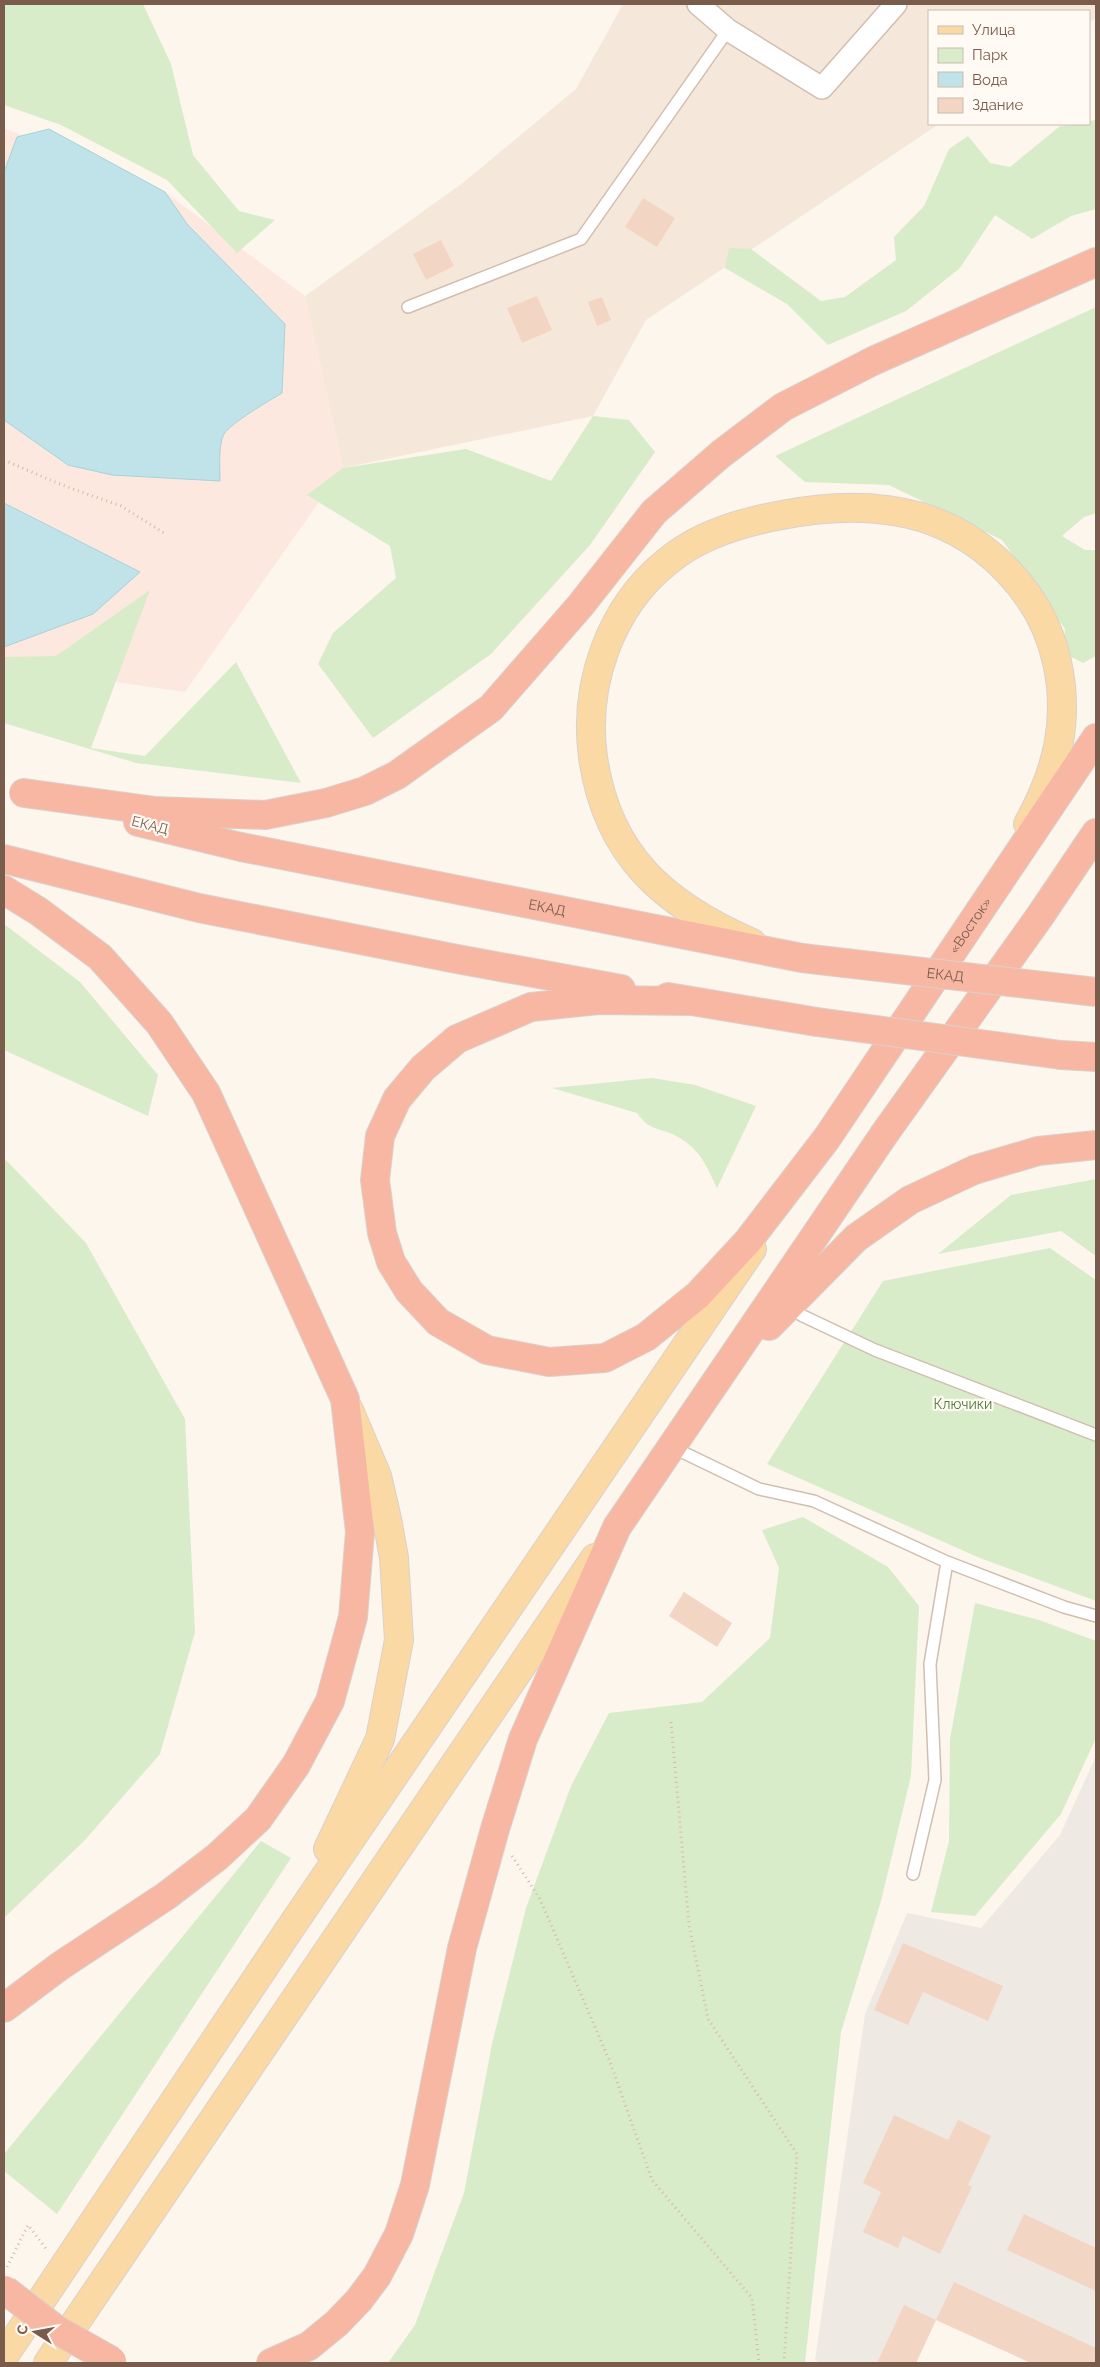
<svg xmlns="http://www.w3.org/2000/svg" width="1100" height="2367" font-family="Raleway,sans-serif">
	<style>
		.residential { fill: #f5e8da }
		.commercial { fill: #fde8e0 }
		.industrial { fill: #efe9e4 }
		.green { fill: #d8ecc9 }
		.water { fill: #bfe3e8; stroke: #a5d3da }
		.building { fill: #f3d5c3 }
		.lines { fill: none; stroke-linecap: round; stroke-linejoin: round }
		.lane-casing { stroke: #d1beb0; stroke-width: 14 }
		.street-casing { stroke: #d1beb0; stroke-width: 24 }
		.primary-casing { stroke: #dad1cd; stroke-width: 30 }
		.highway-casing { stroke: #dad1cd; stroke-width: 30 }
		.path { stroke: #d9b8a5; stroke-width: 3; stroke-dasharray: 1 4; stroke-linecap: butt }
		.lane { stroke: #fff; stroke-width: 11 }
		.street { stroke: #fff; stroke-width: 21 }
		.primary { stroke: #fbd9a5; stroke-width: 28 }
		.highway { stroke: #f7b7a3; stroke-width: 28 }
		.highway-bridge-casing { stroke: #dad1cd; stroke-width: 30; stroke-linecap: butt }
		.highway-bridge { stroke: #f7b7a3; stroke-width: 28 }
		.labels { text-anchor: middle; stroke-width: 4.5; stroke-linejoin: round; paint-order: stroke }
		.street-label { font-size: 14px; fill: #7a5c4d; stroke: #fffaf3 }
		.park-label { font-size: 14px; fill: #537a41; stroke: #fffaf3 }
	</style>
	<rect width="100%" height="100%" fill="#fdf6ec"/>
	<!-- residential -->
	<path class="residential" d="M623,4h473v14l-7,5v-12h-160v113h10l-293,196 -53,96 -250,52 -38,-172 159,-114 112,-93z"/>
	<!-- commercial -->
	<path class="commercial" d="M4,128l161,64 140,104 38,172 -158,224 -181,-26z"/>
	<!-- industrial -->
	<path class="industrial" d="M1096,1756v607h-65l-95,-43 -20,43h-96l-5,-3 50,-346 42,-101 74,15 79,-93z"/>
	<!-- green -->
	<path class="green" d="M4,4h139l28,60 22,91 46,56 36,9 -38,33 -70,-73 -106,-55 -57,-20z
		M1096,120v89l-25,7 -39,23 -37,-24 -35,53 -54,43 -78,34 -41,-41 -62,-36 4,-20 22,1 70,52 24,-4 51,-37 -2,-23 30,-31 25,-57 19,-13 22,27 20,4 50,-41 29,-2v-3z
		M1096,307v206l-12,4 -22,19 23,14h11v106l-13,7 -19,-10 1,-24 -63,-89 -113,-55 -84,-3 -30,-26z
		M593,416l36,4 26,32 -65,93 -99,109 -118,84 -55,-74 15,-31 63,-55 -6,-32 -83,-51 36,-27 123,-19 85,32z
		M150,590l-59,158 54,8 91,-94 65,121 -165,-20 -132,-40v-66l52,-1z
		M4,924l76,58 78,93 -10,41 -144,-66z
		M652,1078l43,7 61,21 -39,82c-10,-21 -16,-37 -37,-50 -18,-11 -29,-5 -43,-25l-85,-25z
		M4,1158l82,85 99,176 10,213 -35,122 -75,86 -81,78z
		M1096,1179v77l-35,-25 -123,23 73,-59z
		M1050,1248l46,32v321l-116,-43 -213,-94 116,-183z
		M803,1517l85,50 31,39 -8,170 -30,125 -40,131 -36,331h-417l27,-38 49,-132 28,-149 34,-136 45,-122 38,-73 93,-11 68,-64 9,-70 -17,-38z
		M975,1603l64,17 57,21v97l-35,76 -86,102 -44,-4 18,-71 1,-102z
		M261,1841l30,17 -234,356 -53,-43v-17z"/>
	<!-- water -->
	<path class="water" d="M49,129l116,63 22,32 98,100 -3,69c-13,8 -50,29 -58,41 -6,10 -4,35 -4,47l-108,-6 -44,-10 -64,-45v-248l13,-35z
		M4,503l136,69 -47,42 -89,33z"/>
	<!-- building -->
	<path class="building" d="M643,198l32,20 -18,29 -32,-20z
		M441,240l13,26 -28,14 -13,-26z
		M537,296l15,34 -30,13 -15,-35z
		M602,297l9,23 -14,6 -9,-24z
		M684,1592l48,31 -15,24 -48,-31z
		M903,1943l100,43 -15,35 -65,-29 -15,33 -34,-15z
		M894,2115l54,25 10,-20 33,16 -23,49 4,2 -32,67 -37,-18 -5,12 -35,-16 18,-40 -18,-9z
		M1024,2214l72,34v43l-89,-41z
		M954,2282l142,66v15h-65l-95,-43z
		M904,2305l32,15 -20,43h-39z"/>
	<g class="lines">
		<!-- lane casing -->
		<g class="lane-casing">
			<path id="lane" d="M408,307l173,-68 147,-209
				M787,1306l16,10 72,34 221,85
				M672,1447l87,42 55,12 133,61 117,45 32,9
				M913,1874l22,-94 -5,-116 17,-102"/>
		</g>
		<!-- street casing -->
		<g class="street-casing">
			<path id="street" d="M698,4l30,26 94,58 74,-84"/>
		</g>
		<!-- primary casing -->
		<g class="primary-casing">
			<path id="primary" d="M752,943c-87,-38 -145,-87 -159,-186 -10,-72 17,-150 75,-196 31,-26 74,-39 114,-46 45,-9 94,-11 139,2 67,21 121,77 136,145 13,58 0,110 -29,162
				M328,1849l52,-110 19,-99 -5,-82 -7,-39 -10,-43 -28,-66
				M4,2356l289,-432 459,-675
				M48,2363l547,-805"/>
		</g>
		<!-- highway casing -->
		<g class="highway-casing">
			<g id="highway">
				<path d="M24,793l131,18 110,4 61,-12 39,-12 32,-16 94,-67 89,-102 74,-94 67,-58 62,-47 90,-46 223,-99"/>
				<path id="s1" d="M138,822l103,25 561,111 43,5"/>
				<path d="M4,859l195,49 258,51 164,30"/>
				<path d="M4,890l34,21 62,46 59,66 47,70 139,306 15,133 -7,85 -23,84 -34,64 -38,54 -41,38 -51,39 -106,70 -56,42"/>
				<path d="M668,997l149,25"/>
				<path id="s2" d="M686,1001l-87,-1 -68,7 -74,32 -34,29 -26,31 -17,37 -5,44 7,53 9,29 18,29 29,31 49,28 62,12 56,-4 41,-21 52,-42 50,-54 79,-103 269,-400"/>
				<path d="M1061,1055l35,2"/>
				<path d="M769,1326l87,-88 54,-38 64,-30 64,-19 58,-6"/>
				<path d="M271,2363l38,-17 28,-23 22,-23 18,-24 22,-42 16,-49 47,-237 33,-119 28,-90 94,-212 268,-394 155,-217 56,-83"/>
			</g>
		</g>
		<!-- path -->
		<path class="path" d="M4,460l58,25 59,21 43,27
			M671,1722l18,203 19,94 89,135 -13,209
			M512,1856l28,43 70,163 42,118 100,118 7,65
			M7,2267l21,-42 19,25"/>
		<!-- lane -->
		<use href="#lane" class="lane"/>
		<!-- street -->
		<use href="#street" class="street"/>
		<!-- primary -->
		<use href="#primary" class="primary"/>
		<!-- highway -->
		<use href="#highway" class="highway"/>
		<!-- highway-bridge casing -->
		<g class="highway-bridge-casing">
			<g id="highway-bridge">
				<path id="s3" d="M845,963l251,29"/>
				<path d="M817,1022l244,33"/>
				<path d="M5,2290l52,40 55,31"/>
			</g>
		</g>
		<!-- highway-bridge -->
		<use href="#highway-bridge" class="highway-bridge"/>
	</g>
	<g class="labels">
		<!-- street labels -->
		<g class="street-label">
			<text transform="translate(150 825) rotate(14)" y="5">ЕКАД</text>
			<text dy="5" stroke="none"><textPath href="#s1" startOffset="418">ЕКАД</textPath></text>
			<text dy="5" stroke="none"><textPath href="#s2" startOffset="1315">«Восток»</textPath></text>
			<text dy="5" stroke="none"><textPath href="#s3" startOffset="101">ЕКАД</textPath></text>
		</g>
		<!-- park labels -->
		<g class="park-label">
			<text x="963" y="1409">Ключики</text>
		</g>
	</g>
	<!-- border -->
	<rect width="1100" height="2367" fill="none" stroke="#7a5c4d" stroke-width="10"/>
	<!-- legend -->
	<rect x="928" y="10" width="162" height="115" fill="#fffaf3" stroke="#cabbb1"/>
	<rect x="938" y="26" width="25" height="8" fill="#fbd9a5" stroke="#cabbb1"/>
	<text x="972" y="35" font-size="15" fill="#7a5c4d">Улица</text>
	<rect x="938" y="48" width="25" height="15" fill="#d8ecc9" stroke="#cabbb1"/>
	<text x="972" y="60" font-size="15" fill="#7a5c4d">Парк</text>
	<rect x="938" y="72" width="25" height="15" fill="#bfe3e8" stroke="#cabbb1"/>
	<text x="972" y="85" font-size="15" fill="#7a5c4d">Вода</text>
	<rect x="938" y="98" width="25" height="15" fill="#f3d5c3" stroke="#cabbb1"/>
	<text x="972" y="110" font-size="15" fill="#7a5c4d">Здание</text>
	<!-- north arrow -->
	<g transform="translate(35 2332) rotate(281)" stroke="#fffaf3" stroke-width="4" paint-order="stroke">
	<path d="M0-4L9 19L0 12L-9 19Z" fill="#7a5c4d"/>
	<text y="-8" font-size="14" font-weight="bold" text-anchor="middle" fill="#7a5c4d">С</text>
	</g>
</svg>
